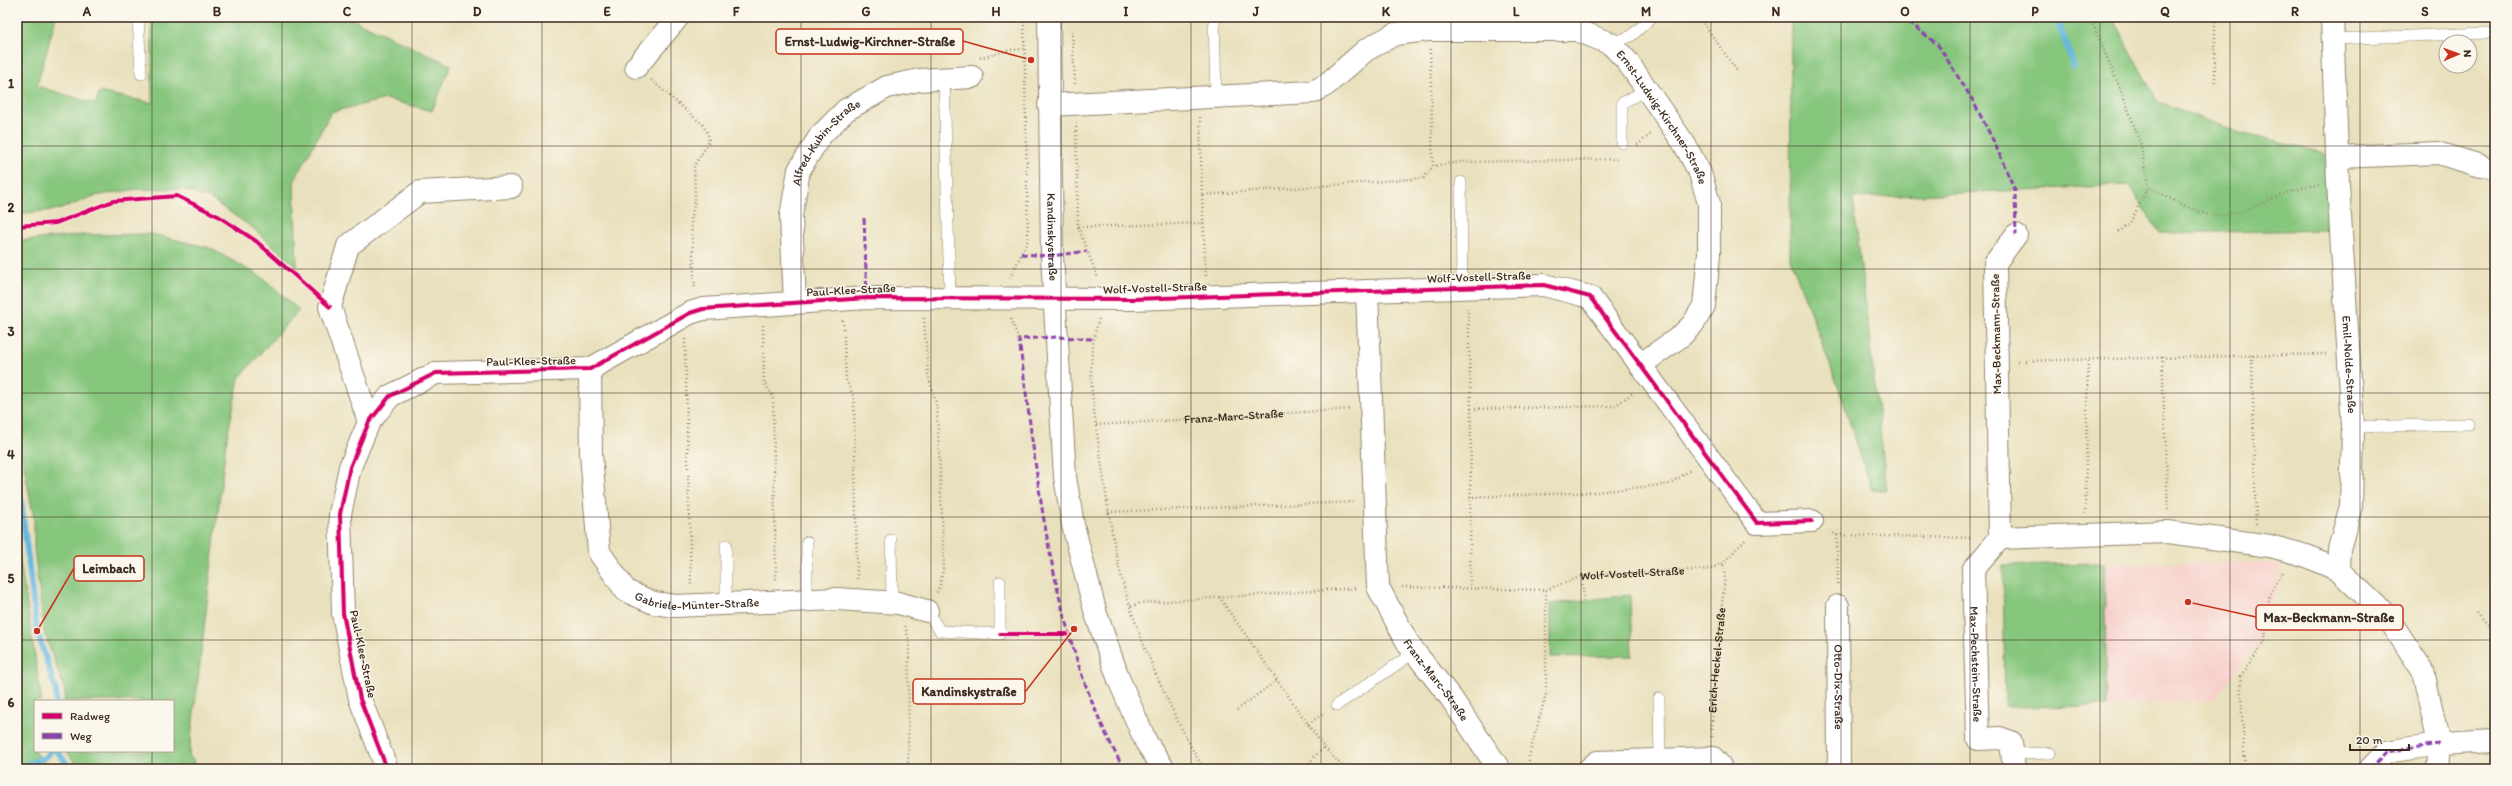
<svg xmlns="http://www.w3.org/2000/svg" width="2512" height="786" font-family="Itim,sans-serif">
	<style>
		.built { fill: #f7d0cc }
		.green { fill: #86c67d; stroke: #60784e }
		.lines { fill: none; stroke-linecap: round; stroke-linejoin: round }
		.stream { stroke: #64b7df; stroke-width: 6 }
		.service-casing { stroke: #92866e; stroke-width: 12 }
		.minor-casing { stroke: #92866e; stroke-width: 24 }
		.tertiary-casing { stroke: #92866e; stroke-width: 24 }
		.path { stroke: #92866e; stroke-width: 2.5; stroke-dasharray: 1 3; stroke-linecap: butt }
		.service { stroke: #fff; stroke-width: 11 }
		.minor { stroke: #fff; stroke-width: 22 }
		.tertiary { stroke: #fff; stroke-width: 22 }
		.quiet { stroke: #8e44ad; stroke-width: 3; stroke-dasharray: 6 3; stroke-linecap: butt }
		.cycleway-casing { stroke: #fbf7ec; stroke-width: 6 }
		.cycleway { stroke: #d6006c; stroke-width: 4 }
		.grid { fill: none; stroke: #3b2a1e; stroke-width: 1; stroke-opacity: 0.55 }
		.labels { text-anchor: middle; stroke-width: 3; stroke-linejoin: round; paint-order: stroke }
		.street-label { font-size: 12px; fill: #3b2a1e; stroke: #fbf7ec }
		.leader { fill: none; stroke: #c8321e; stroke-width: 1.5 }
		.callout-dot { fill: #c8321e; stroke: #fbf7ec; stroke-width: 1.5 }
		.callout { fill: #fbf7ec; stroke: #c8321e; stroke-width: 1.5 }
		.callout-label { font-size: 13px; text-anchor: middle; font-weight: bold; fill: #3b2a1e }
		.neatline { fill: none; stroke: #3b2a1e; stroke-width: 1.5 }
		.grid-label { font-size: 13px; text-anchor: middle; font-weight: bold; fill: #3b2a1e }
	</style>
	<rect width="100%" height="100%" fill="#fbf7ec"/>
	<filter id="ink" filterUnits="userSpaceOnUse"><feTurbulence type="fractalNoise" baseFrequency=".025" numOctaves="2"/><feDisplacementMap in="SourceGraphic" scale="8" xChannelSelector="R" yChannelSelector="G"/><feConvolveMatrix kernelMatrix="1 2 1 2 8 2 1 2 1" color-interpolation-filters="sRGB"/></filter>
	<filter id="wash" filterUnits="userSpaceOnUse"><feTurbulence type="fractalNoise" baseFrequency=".012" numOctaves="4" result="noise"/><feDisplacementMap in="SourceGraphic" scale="16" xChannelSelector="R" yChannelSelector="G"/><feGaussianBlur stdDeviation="0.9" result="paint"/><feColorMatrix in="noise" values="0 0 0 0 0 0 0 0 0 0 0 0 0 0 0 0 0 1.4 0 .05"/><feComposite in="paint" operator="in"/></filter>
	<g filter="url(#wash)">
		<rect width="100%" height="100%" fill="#e9e1bd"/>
		<!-- built -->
		<path class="built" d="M2104,563h178l-22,78 -47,59 -106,6z"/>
		<!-- green -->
		<path class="green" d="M17,17h39l-19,69 59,18 3,-12 53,11v-86h195l104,48 -19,46 -46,-12 -55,13 -37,70 3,85 -43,-38 -43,-30 -29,-10h-45l-43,7 -33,13 -44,5z
			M1791,17h321l45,84 83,32 84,20 10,77 -174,3 -32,-48 -275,13 34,292h-15l-33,-101 -49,-131z
			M152,234l58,14 53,30 36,32 -60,68 -13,65 -37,312 10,14h-119l-14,-18h107v-50h-109l1,-10 -21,-59 -10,-84v-29l-14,-73 2,-27 -5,-14v-164l66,-6z
			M17,542l25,159h-7l-1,50 16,18h-33z
			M2104,563l3,143 -102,1 -2,-142z
			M1630,595l2,61 -82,1v-53z"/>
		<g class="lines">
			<!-- stream -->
			<path class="stream" d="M2056,17l18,50
				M17,469l20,162 19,59v11
				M57,751l14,18
				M17,768l29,-11 5,-6"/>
		</g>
	</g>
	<g filter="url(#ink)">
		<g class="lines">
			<!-- service casing -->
			<g class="service-casing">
				<path id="service" d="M138,17l3,57
					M1214,17l2,80
					M2333,39l154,-6
					M1611,44l20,-8 21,-19
					M944,79l6,218
					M1622,143v-40l24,-13
					M2481,166l14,11
					M1461,182l1,106
					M2353,427l116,-3
					M891,540l1,62
					M807,542v59
					M726,545v59
					M927,611l13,20 60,3v-52
					M1659,698l1,62
					M1337,705l78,-53
					M2014,754l36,-1"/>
			</g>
			<!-- minor casing -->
			<g class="minor-casing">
				<g id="minor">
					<path id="s4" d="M2332,17l6,166 15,244 -2,79 -12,43 -1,21"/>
					<path d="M636,67l42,-50"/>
					<path id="s5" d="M1049,105l264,-13 13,-7 40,-35 29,-16 33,-4h149l34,14 16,17 58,84 15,28 9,30v51l-5,52 -11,18 -12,12 -41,29"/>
					<path d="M2338,157l100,-4 43,13"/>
					<path id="s6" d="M1367,291l11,296 31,58 42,53 48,71"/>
					<path id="s7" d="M795,303l-4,-87 8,-46 21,-34 26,-26 41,-23 32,-7 53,-3"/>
					<path id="s8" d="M590,369l1,85 8,98 27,39 28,12 21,3 162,-7 61,4 29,8"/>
					<path d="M369,422l-39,-115 18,-61 72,-54 91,-5"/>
					<path d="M2000,538l168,-6 102,14 37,10 31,14 48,45 37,56 16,73 -2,25"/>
					<path d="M2000,538l-5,-275 21,-28"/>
					<path id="s9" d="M2000,538l-27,32 5,169 22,-1 11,4 3,27"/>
					<path id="s10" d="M1838,606l1,163"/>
					<path d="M387,769l-27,-70 -17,-86 -3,-99 10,-47 19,-45 21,-26 46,-23 154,-4 100,-56 13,-4 164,-11 266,1 411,-14 46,12 167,226 55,-2"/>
					<path d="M1589,769l8,-7 116,-4 7,8"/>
					<path d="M2370,769l16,-17 53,-8 56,-3"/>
				</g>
			</g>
			<!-- tertiary casing -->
			<g class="tertiary-casing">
				<g id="tertiary">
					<path id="s11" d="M1049,17l3,239 13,221 8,48 23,89 23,66 27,62 18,27"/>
				</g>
			</g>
			<!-- path -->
			<g class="path">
				<path d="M1699,17l38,54"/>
				<path d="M2090,17l35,83 16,45 7,42"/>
				<path d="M2215,17v65"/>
				<path d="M1072,31l3,53"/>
				<path d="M1430,49l3,117 27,-4 159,-3"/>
				<path d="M980,58l30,-8 14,-1"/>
				<path d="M651,80l52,45 5,9 1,8 -15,24 1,35 -4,19 4,70"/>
				<path d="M1200,117l2,78 222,-17 9,-12"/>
				<path d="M1076,123l2,104 20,51"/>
				<path d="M1637,145l15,-12"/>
				<path d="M1202,195l4,81"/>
				<path d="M1078,227l125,-4"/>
				<path d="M2118,232l12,-9 18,-36c16,8 49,27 65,28 38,1 69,-27 106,-30"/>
				<path d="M1010,278l18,-38 -4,-223"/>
				<path d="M1468,308l3,101 -1,178"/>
				<path d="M924,318l4,56 9,33 7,157 -4,21 -4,9"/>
				<path d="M1011,319l8,20"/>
				<path d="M1099,319c-14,42 -6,84 0,128 6,39 11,78 19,116 11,49 31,97 52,142 11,22 21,44 34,64"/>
				<path d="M843,320l3,60 8,17 3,182"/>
				<path d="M763,325l1,58 9,13 3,186"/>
				<path d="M685,339l6,246"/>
				<path d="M2252,355l4,170"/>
				<path d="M2162,357l6,154"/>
				<path d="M2017,361l311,-7"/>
				<path d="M1471,409l144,-3 19,-14"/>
				<path id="s1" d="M1096,425l255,-16"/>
				<path d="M1469,497l128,-5 72,-8 23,-15"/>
				<path d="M1108,512l247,-10"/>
				<path d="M2085,514l3,-156"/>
				<path d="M1830,531l7,4 1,51"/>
				<path d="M1837,535l136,3"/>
				<path d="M1582,576l2,27"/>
				<path id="s2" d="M1402,587l144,3 36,-14 129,-7 12,-6 23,-24"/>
				<path d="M1219,597l105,150 21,22"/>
				<path d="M1131,606l9,-3 217,-15"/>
				<path d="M2477,613l18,21"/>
				<path d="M905,626l4,14 -1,129"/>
				<path d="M1237,710l40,-30"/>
				<path d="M1308,724l17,-11"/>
				<path id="s3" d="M1712,737l1,-44 12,-118 -2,-12"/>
				<path d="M1303,769l21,-22"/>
				<path d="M1529,769v-13l17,-62v-104"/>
				<path d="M2245,769l-5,-92 25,-35 3,-44 16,-28"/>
			</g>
			<!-- service -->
			<use href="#service" class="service"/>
			<!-- minor -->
			<use href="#minor" class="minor"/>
			<!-- tertiary -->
			<use href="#tertiary" class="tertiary"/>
			<!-- quiet -->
			<path class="quiet" d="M1891,17l22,8 25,20 34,54 22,43 21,48 1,45
				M864,218l3,80
				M1021,254l31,2 35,-5
				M1092,339l-34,-2 -39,2c20,147 31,298 105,430
				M2370,769l16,-17 53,-8"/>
			<!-- cycleway casing -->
			<g class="cycleway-casing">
				<path id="cycleway" d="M17,226l39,-3 57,-22 64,-5 41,20 38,25 74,66
					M1000,634h67
					M387,769l-27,-70 -17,-86 -3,-99 10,-47 19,-45 21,-26 46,-23 154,-4 100,-56 13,-4 164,-11 266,1 411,-14 46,12 167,226 55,-2"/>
			</g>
			<!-- cycleway -->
			<use href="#cycleway" class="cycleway"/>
		</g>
	</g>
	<!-- grid -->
	<path class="grid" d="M152,17v684M282,17v752M412,17v752M542,17v752M671,17v752M801,17v752M931,17v752M1061,17v752M1191,17v752M1321,17v752M1451,17v752M1581,17v752M1711,17v752M1841,17v752M1970,17v752M2100,17v752M2230,17v752M2360,17v752M17,146h2478M17,269h2478M17,393h2478M17,517h2478M17,640h2478M152,751v18"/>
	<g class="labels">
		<!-- street labels -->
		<g class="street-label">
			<text dy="4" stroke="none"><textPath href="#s5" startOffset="674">Ernst-Ludwig-Kirchner-Straße</textPath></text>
			<text dy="4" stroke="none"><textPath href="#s7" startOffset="172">Alfred-Kubin-Straße</textPath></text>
			<text dy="4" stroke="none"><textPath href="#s11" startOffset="220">Kandinskystraße</textPath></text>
			<text transform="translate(1479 277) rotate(-2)" y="4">Wolf-Vostell-Straße</text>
			<text transform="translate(1155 288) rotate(-2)" y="4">Wolf-Vostell-Straße</text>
			<text transform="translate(851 290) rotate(-3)" y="4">Paul-Klee-Straße</text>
			<text transform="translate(1996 334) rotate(-91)" y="4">Max-Beckmann-Straße</text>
			<text transform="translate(531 361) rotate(-1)" y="4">Paul-Klee-Straße</text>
			<text dy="4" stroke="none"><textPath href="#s4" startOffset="348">Emil-Nolde-Straße</textPath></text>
			<text dy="4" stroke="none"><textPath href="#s1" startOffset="138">Franz-Marc-Straße</textPath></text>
			<text dy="4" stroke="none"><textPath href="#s2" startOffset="233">Wolf-Vostell-Straße</textPath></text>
			<text dy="4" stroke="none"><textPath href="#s8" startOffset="304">Gabriele-Münter-Straße</textPath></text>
			<text transform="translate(363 654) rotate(78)" y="4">Paul-Klee-Straße</text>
			<text dy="4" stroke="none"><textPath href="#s3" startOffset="77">Erich-Heckel-Straße</textPath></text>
			<text dy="4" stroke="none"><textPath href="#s9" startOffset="136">Max-Pechstein-Straße</textPath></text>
			<text dy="4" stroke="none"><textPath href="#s6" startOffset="406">Franz-Marc-Straße</textPath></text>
			<text dy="4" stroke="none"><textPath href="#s10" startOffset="81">Otto-Dix-Straße</textPath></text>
		</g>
	</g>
	<!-- callouts -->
	<path class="leader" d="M1031 60L963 41M37 631L74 568M2188 602L2256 617M1074 629L1025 692"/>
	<g class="callout-dot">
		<circle cx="1031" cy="60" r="4"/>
		<circle cx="37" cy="631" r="4"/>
		<circle cx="2188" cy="602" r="4"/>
		<circle cx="1074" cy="629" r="4"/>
	</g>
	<g class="callout">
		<rect x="776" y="29" width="187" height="25" rx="4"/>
		<rect x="74" y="556" width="70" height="25" rx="4"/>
		<rect x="2256" y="605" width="147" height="25" rx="4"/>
		<rect x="913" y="679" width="112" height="25" rx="4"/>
	</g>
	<g class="callout-label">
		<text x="870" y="46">Ernst-Ludwig-Kirchner-Straße</text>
		<text x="109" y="573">Leimbach</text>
		<text x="2329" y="622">Max-Beckmann-Straße</text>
		<text x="969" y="696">Kandinskystraße</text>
	</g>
	<!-- margin -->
	<rect width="2512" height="786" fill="none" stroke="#fbf7ec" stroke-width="44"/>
	<!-- legend -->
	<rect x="34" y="700" width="140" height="52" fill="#fbf7ec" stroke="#aea59a"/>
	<rect x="42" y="713" width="20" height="6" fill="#d6006c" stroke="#aea59a"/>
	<text x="70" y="720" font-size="12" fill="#3b2a1e">Radweg</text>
	<rect x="42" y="733" width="20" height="6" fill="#8e44ad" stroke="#aea59a"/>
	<text x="70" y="740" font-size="12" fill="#3b2a1e">Weg</text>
	<!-- north arrow -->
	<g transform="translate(2458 54) rotate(88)"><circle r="19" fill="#fbf7ec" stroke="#aea59a"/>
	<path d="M0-3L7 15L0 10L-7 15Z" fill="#c8321e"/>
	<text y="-6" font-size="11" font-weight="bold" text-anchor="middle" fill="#3b2a1e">N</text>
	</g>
	<!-- scale -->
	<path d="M2350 744v6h59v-6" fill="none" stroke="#3b2a1e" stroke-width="2"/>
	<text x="2356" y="744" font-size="12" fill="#3b2a1e" stroke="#fbf7ec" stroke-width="3" paint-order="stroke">20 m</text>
	<rect x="22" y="22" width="2468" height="742" class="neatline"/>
	<g class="grid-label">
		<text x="87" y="16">A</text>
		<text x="217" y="16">B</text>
		<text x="347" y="16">C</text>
		<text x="477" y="16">D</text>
		<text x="607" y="16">E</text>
		<text x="736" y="16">F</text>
		<text x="866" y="16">G</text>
		<text x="996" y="16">H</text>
		<text x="1126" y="16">I</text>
		<text x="1256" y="16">J</text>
		<text x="1386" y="16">K</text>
		<text x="1516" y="16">L</text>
		<text x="1646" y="16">M</text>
		<text x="1776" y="16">N</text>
		<text x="1905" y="16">O</text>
		<text x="2035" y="16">P</text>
		<text x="2165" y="16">Q</text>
		<text x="2295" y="16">R</text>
		<text x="2425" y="16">S</text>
		<text x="11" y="88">1</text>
		<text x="11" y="212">2</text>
		<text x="11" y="336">3</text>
		<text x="11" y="459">4</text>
		<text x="11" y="583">5</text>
		<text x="11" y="707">6</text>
	</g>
</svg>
